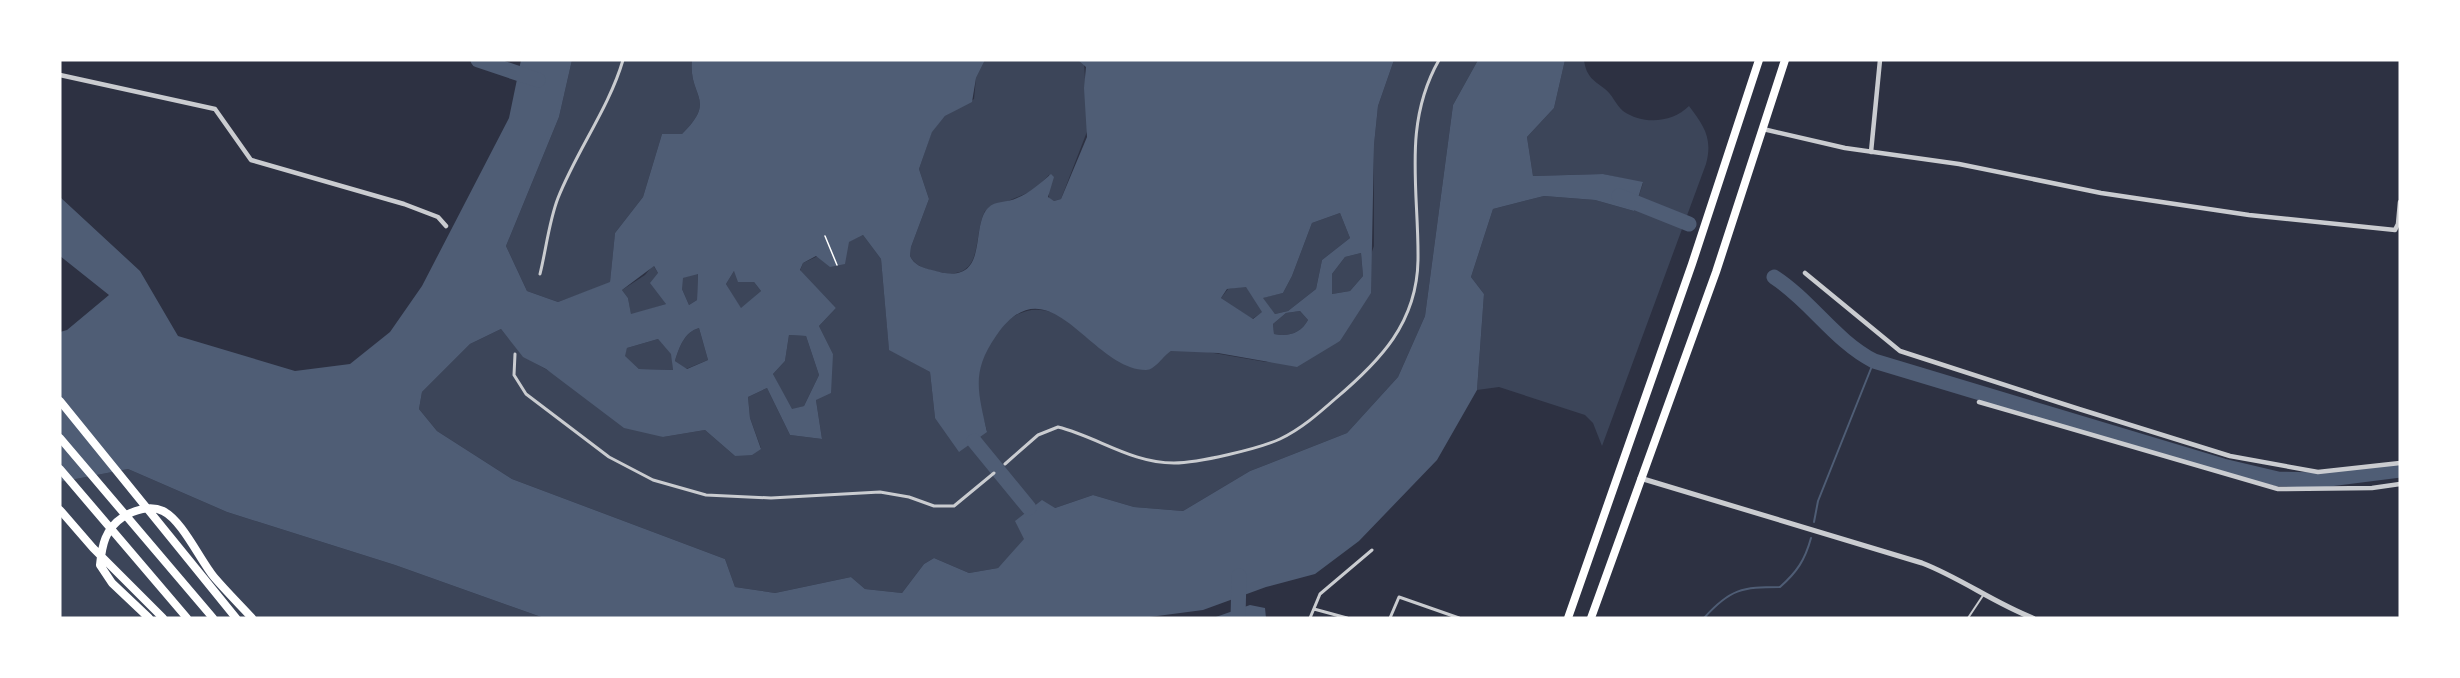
<svg xmlns="http://www.w3.org/2000/svg" width="2460" height="678" font-family="'Asap Condensed',sans-serif">
	<style>
		.green { fill: #3c4559 }
		.water { fill: #4f5d75; fill-rule: evenodd }
		.lines { fill: none; stroke-linecap: round; stroke-linejoin: round }
		.stream { stroke: #4f5d75; stroke-width: 2 }
		.river { stroke: #4f5d75; stroke-width: 15 }
		.path { stroke: #fff; stroke-width: 1.5 }
		.service { stroke: #caccd0; stroke-width: 2 }
		.pedestrian { stroke: #caccd0; stroke-width: 3 }
		.minor { stroke: #caccd0; stroke-width: 4.5 }
		.tertiary { stroke: #caccd0; stroke-width: 5 }
		.trunk { stroke: #fff; stroke-width: 8 }
	</style>
	<rect width="100%" height="100%" fill="#2d3142"/>
	<!-- green -->
	<path class="green" d="M572,60h120c-4,37 26,39 -10,74h-20l-19,63 -28,36 -5,50 -52,19 -31,-11 -21,-45 53,-129z
		M985,60h93l6,2 4,67 -27,70 -7,2 -5,-2v-24l-15,15 -49,21c-13,25 1,71 -47,61 -11,-2 -23,-6 -28,-16l1,-9 18,-48 -10,-30 13,-38 13,-15 29,-17 2,-21z
		M1394,60h84l-25,45 -28,211 -27,61 -51,56 -97,38 -67,40 -49,-4 -41,-12 -38,13 -57,60 -29,5 -35,-15 -10,6 -22,29 -37,-4 -14,-12 -76,16 -40,-6 -10,-28 -213,-80 -75,-48 -18,-22 3,-17 48,-48 31,-15 22,27 140,81 42,-7 30,26 26,-8 -11,-30 -2,-21 19,-9 23,47 32,4 -6,-39 17,-46 -14,-28 17,-18 -36,-37 3,-8 60,-28 18,24 8,90 41,23 5,46 52,13c-3,-13 -11,-31 -10,-45 2,-39 33,-90 77,-73 14,5 52,39 67,49l50,-11h31l64,11 74,-21 34,-95v-101l4,-39z
		M1565,60h19c2,16 9,20 21,29 7,5 11,16 18,22 20,14 49,12 66,-5 15,20 24,32 17,58l-104,282 -9,-23 -8,-8 -86,-28 -22,3 7,-96 -13,-17 22,-68 51,-13 51,4 39,11 9,-28 -40,-9 -70,2 -6,-39 27,-29z
		M1340,213l10,25 -28,22 -6,29 -28,22 -13,3 -13,-16 21,-5 9,-17 20,-53z
		M1361,253l2,23 -13,15 -18,3v-20l13,-17z
		M653,265l5,8 8,31 -35,11 -3,-17 -6,-8 23,-15z
		M734,271l20,11 7,9 -20,18 -15,-25z
		M698,273l-1,27 -8,5 -7,-16v-11z
		M1246,286l17,26 -11,7 -31,-21 7,-9z
		M1300,311l8,9c-7,13 -19,17 -34,14l-1,-10 13,-11z
		M699,328l9,32 -22,9 -11,-8c4,-13 9,-29 24,-33z
		M789,335l17,1 13,39 -15,31 -13,4 -18,-36 12,-13z
		M658,339l14,15 1,16 -34,-1 -15,-13 3,-8z
		M128,469l99,43 168,53 149,53h-484v-136z"/>
	<!-- water -->
	<path class="water" d="M521,60h51l-13,57 -53,129 21,45 31,11 52,-20 5,-49 28,-36 19,-63h20c36,-35 6,-37 10,-74h293l-9,18 -4,24 -27,14 -13,16 -13,37 10,30 -18,48 -1,9c4,9 13,12 22,14 60,19 37,-43 56,-62 7,-8 20,-5 29,-10 14,-6 22,-14 34,-24l3,3 -6,20 6,4 7,-2 26,-62 -3,-49 2,-21 -8,-7h316l-16,46 -4,39 -3,148 -31,48 -43,26 -79,-14 -47,-2c-8,5 -16,19 -25,19 -56,-1 -97,-111 -150,-34 -25,36 -18,56 -9,96l-28,20 -24,-34 -5,-46 -41,-22 -8,-91 -18,-24 -14,7 -4,22 -15,3 -14,-11 -13,7 -3,7 36,38 -17,18 14,28 -2,39 -15,7 6,39 -32,-4 -23,-47 -19,9 2,21 11,31 -9,6 -17,1 -30,-26 -42,7 -39,-9 -78,-59 -23,-12 -22,-28 -31,15 -48,48 -3,17 18,22 75,48 213,80 10,28 40,6 76,-16 14,12 37,4 22,-29 10,-6 35,15 29,-5 26,-29 -9,-18 27,-21 13,8 38,-13 41,12 49,4 67,-40 97,-38 51,-56 27,-61 28,-211 25,-45h87l-11,48 -27,29 6,39 70,-2 40,8 -9,29 -39,-11 -51,-4 -51,13 -22,68 13,17 -7,96 -40,70 -78,81 -44,33 -49,13 -63,23 -61,8h-598l-149,-53 -168,-53 -99,-43 -68,13v-150l7,-2 42,-35 -49,-39v-59l80,74 38,65 117,35 55,-7 40,-32 32,-46 87,-168zM1340,213l10,25 -28,22 -6,29 -28,22 -13,3 -12,-16 20,-5 9,-17 20,-53zM1361,253l2,23 -13,15 -18,3v-20l13,-17zM654,266l4,7 -8,10 16,21 -35,10 -3,-16 -6,-8zM734,271l4,11h16l7,9 -20,17 -15,-24zM698,274l-1,26 -8,5 -7,-16 1,-11zM1246,287l16,25 -9,7 -32,-21 6,-9zM1300,311l8,9c-7,13 -19,17 -34,14l-1,-10 13,-11zM699,328l9,32 -21,9 -12,-8c4,-13 9,-29 24,-33zM789,335l17,1 13,39 -15,31 -12,3 -19,-35 12,-13zM658,339l13,15 2,16 -34,-1 -14,-13 2,-8z
		M1250,605l15,3 1,10h-53z"/>
	<g class="lines">
		<!-- stream -->
		<path class="stream" d="M1814,522l4,-21 56,-140
			M1704,618c26,-29 38,-31 76,-31 17,-15 25,-27 31,-49"/>
		<!-- river -->
		<path class="river" d="M478,60l60,20
			M1619,196l70,28
			M1774,277c37,24 61,64 100,84l349,105 55,13 43,1 79,-10
			M974,441l55,67
			M1238,618l1,-42"/>
		<!-- path -->
		<path class="path" d="M825,236l12,29"/>
		<!-- service -->
		<path class="service" d="M1968,618l16,-24"/>
		<!-- pedestrian -->
		<path class="pedestrian" d="M540,274c6,-24 9,-53 18,-76 19,-48 51,-90 65,-138
			M515,354l-1,21 12,19 83,63 44,23 53,15 65,3 109,-6 29,5 25,9h20l40,-33
			M1005,464l33,-29 20,-8c40,10 73,36 116,36 24,0 84,-14 106,-24 21,-10 38,-25 55,-40 45,-38 82,-76 83,-139 1,-70 -16,-135 21,-200
			M1314,609l33,9
			M1310,618l10,-24 52,-44
			M1390,618l9,-21 60,21"/>
		<!-- minor -->
		<path class="minor" d="M60,75l155,34 36,51 153,44 34,13 8,9
			M1763,129l82,19 114,16 142,29 148,22 146,15 3,-6 2,-22
			M1871,152l9,-92
			M1805,273l95,78 179,58 151,47 88,16 82,-9
			M1979,402l299,87 94,-1 28,-4"/>
		<!-- tertiary -->
		<path class="tertiary" d="M1640,478l282,85c39,15 72,40 111,55"/>
		<!-- trunk -->
		<path class="trunk" d="M60,401l176,217
			M60,438l153,180
			M60,469l127,149
			M60,510l33,38 70,70
			M149,618l-37,-35 -12,-18c2,-20 5,-36 23,-48 11,-7 27,-12 40,-6 19,9 37,49 51,66 12,14 25,27 38,41
			M1568,618l124,-354 67,-204
			M1591,618l125,-346 69,-212"/>
	</g>
	<!-- border -->
	<rect width="2460" height="678" fill="none" stroke="#ffffff" stroke-width="123"/>
</svg>
